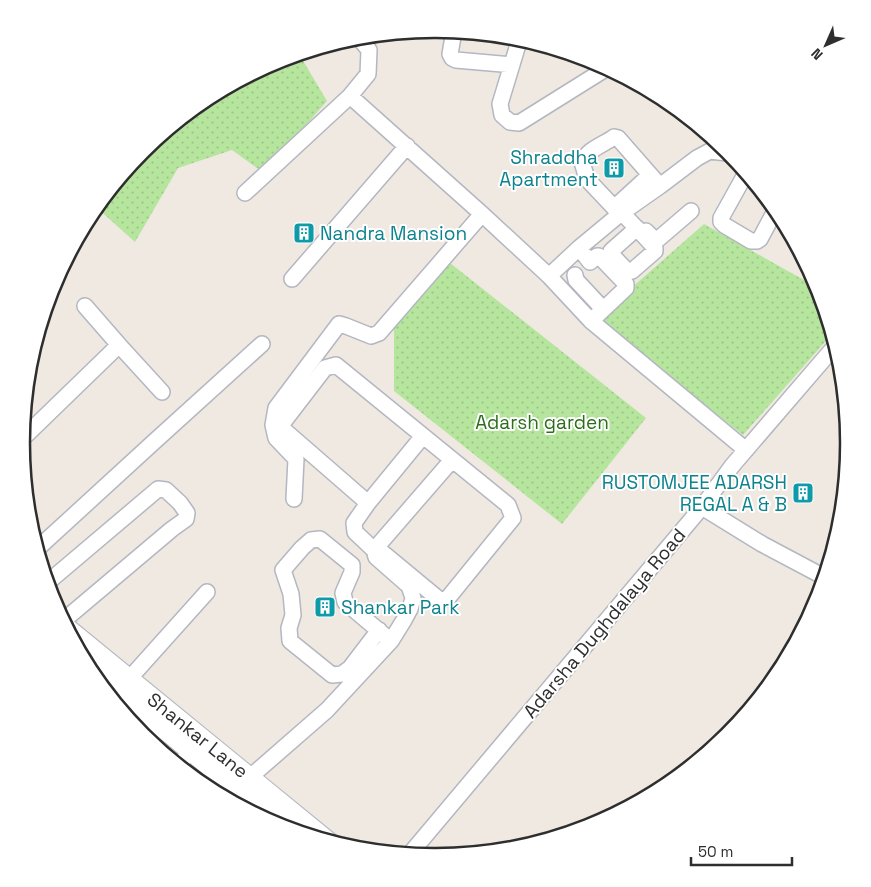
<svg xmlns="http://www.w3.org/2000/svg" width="871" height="887" font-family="'Space Grotesk',sans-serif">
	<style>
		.park { fill: url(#park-dots) }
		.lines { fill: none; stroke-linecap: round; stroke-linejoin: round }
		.minor-casing { stroke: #b4b7c1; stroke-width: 18 }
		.tertiary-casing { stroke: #b4b7c1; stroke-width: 21 }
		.minor { stroke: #fff; stroke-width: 15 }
		.tertiary { stroke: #fff; stroke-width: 19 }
		.labels { text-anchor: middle; stroke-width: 4; stroke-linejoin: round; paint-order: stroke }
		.culture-label { font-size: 19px; fill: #0d838f; stroke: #fff; text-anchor: end }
		.park-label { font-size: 19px; fill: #2c6e1b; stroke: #fff }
		.street-label { font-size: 19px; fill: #2e2e2e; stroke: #fff }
		.rim { fill: none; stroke: #2e2e2e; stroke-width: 2.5 }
	</style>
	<defs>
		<pattern id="park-dots" width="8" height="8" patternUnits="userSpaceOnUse" patternTransform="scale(1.25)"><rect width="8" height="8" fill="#b6e59e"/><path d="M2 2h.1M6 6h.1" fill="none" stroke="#9dc588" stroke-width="1.8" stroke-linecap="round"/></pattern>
	</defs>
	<rect width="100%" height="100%" fill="#efe9e1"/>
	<!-- park -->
	<path class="park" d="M299,54l28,47 -63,72 -32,-23 -54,18 -43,74 -39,-35 47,-57 63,-51 71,-38z
		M704,224l116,65 13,44 -90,102 -147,-116z
		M445,259l201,159 -84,106 -168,-133v-68z"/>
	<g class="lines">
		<!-- minor casing -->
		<g class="minor-casing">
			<path id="minor" d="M454,31l-4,23 2,4 4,2 56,5
				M358,37l11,13 -1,24 -18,22 132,118 67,62 30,-28 41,-34 40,-28 37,-28 13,-7 17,2 7,4
				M520,38l-20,66 2,11 8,7 9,1 88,-55
				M746,173l-25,45v4l3,3 27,16h6l3,-2 16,-30
				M245,193l105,-97
				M614,208l36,-33
				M622,213c11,11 22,23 33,35v3l-23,20 -4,1 -17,-18v-3l26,-23
				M620,214l-33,-35 -5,-17c6,-13 21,-17 32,-25l4,1 42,48
				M646,231l10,10 35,-30
				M579,248l11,14 7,-6h2l27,28v4l-35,33
				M575,275l1,5 27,29
				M549,276l42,45 155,129
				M292,279l115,-133
				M85,306l34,39
				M22,439l97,-94 43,47
				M294,499l2,-40 -20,-21 -3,-13 3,-17 63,-84 7,2 25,10 8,-3 103,-119
				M368,503l55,-67
				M702,507l60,37 64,34
				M37,549l119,-109 106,-96
				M47,583l111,-94 8,1 14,13 7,10 -1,6 -14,10 -109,92
				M379,630l-29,38 -8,6 -10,1 -42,-34 -1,-13 4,-13 -2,-21 -8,-24 19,-22 9,-8 9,-1 32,26v7l-9,21 2,9 46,39
				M129,679l78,-87
				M132,723l12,-11
				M178,765l13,-13
				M241,785l86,-75 64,-69 13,-21 6,-11 3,-11 -4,-12 -33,-29 -2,-7 -19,-18 -1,-9 14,-20 -84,-73 -2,-6 43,-56 11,-3 172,140 5,13 -65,80 -7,3 -58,-48 -9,-3 78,-90
				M409,855l293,-348 30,-41 104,-121"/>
		</g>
		<!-- tertiary casing -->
		<g class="tertiary-casing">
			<path id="tertiary" d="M67,628l262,214
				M88,667l30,24 166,137"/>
		</g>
		<!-- minor -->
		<use href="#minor" class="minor"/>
		<!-- tertiary -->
		<use href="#tertiary" class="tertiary"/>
	</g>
	<!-- icons -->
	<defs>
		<g id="building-square" transform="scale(1.125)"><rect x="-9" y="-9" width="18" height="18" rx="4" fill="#0f9aa8" stroke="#fff"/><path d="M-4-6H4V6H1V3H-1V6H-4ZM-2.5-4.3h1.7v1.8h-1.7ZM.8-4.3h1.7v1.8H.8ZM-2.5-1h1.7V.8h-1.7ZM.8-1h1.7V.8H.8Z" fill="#fff"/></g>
	</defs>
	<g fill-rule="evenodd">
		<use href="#building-square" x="614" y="168"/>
		<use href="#building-square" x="304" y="233"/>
		<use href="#building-square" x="803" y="493"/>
		<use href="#building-square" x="325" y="607"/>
	</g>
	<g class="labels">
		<!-- culture labels -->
		<g class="culture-label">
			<text x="598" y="164">Shraddha<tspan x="598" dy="22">Apartment</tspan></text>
			<text x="320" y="240" text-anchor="start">Nandra Mansion</text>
			<text x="787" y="489">RUSTOMJEE ADARSH<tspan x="787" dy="22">REGAL A &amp; B</tspan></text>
			<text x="341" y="614" text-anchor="start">Shankar Park</text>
		</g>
		<!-- park labels -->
		<g class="park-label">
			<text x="542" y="429">Adarsh garden</text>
		</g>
		<!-- street labels -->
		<g class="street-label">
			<text transform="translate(604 623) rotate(-50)" y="7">Adarsha Dughdalaya Road</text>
			<text transform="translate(198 735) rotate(39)" y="7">Shankar Lane</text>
		</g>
	</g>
	<!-- crop -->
	<path d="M0 0H871V887H0ZM30 443a405 405 0 1 1 810 0a405 405 0 1 1-810 0Z" fill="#fff" fill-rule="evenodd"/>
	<path class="rim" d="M30 443a405 405 0 1 1 810 0a405 405 0 1 1-810 0Z"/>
	<!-- north arrow -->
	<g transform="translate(826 45) rotate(225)" stroke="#ffffff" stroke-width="4" paint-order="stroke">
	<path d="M0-4L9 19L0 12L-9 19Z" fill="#2e2e2e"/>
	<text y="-8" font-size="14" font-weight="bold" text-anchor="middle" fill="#2e2e2e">N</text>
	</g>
	<!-- scale -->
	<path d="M691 857v8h101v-8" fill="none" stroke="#2e2e2e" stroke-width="2.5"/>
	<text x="698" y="857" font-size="15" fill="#2e2e2e" stroke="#ffffff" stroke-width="4" paint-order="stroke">50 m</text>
</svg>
